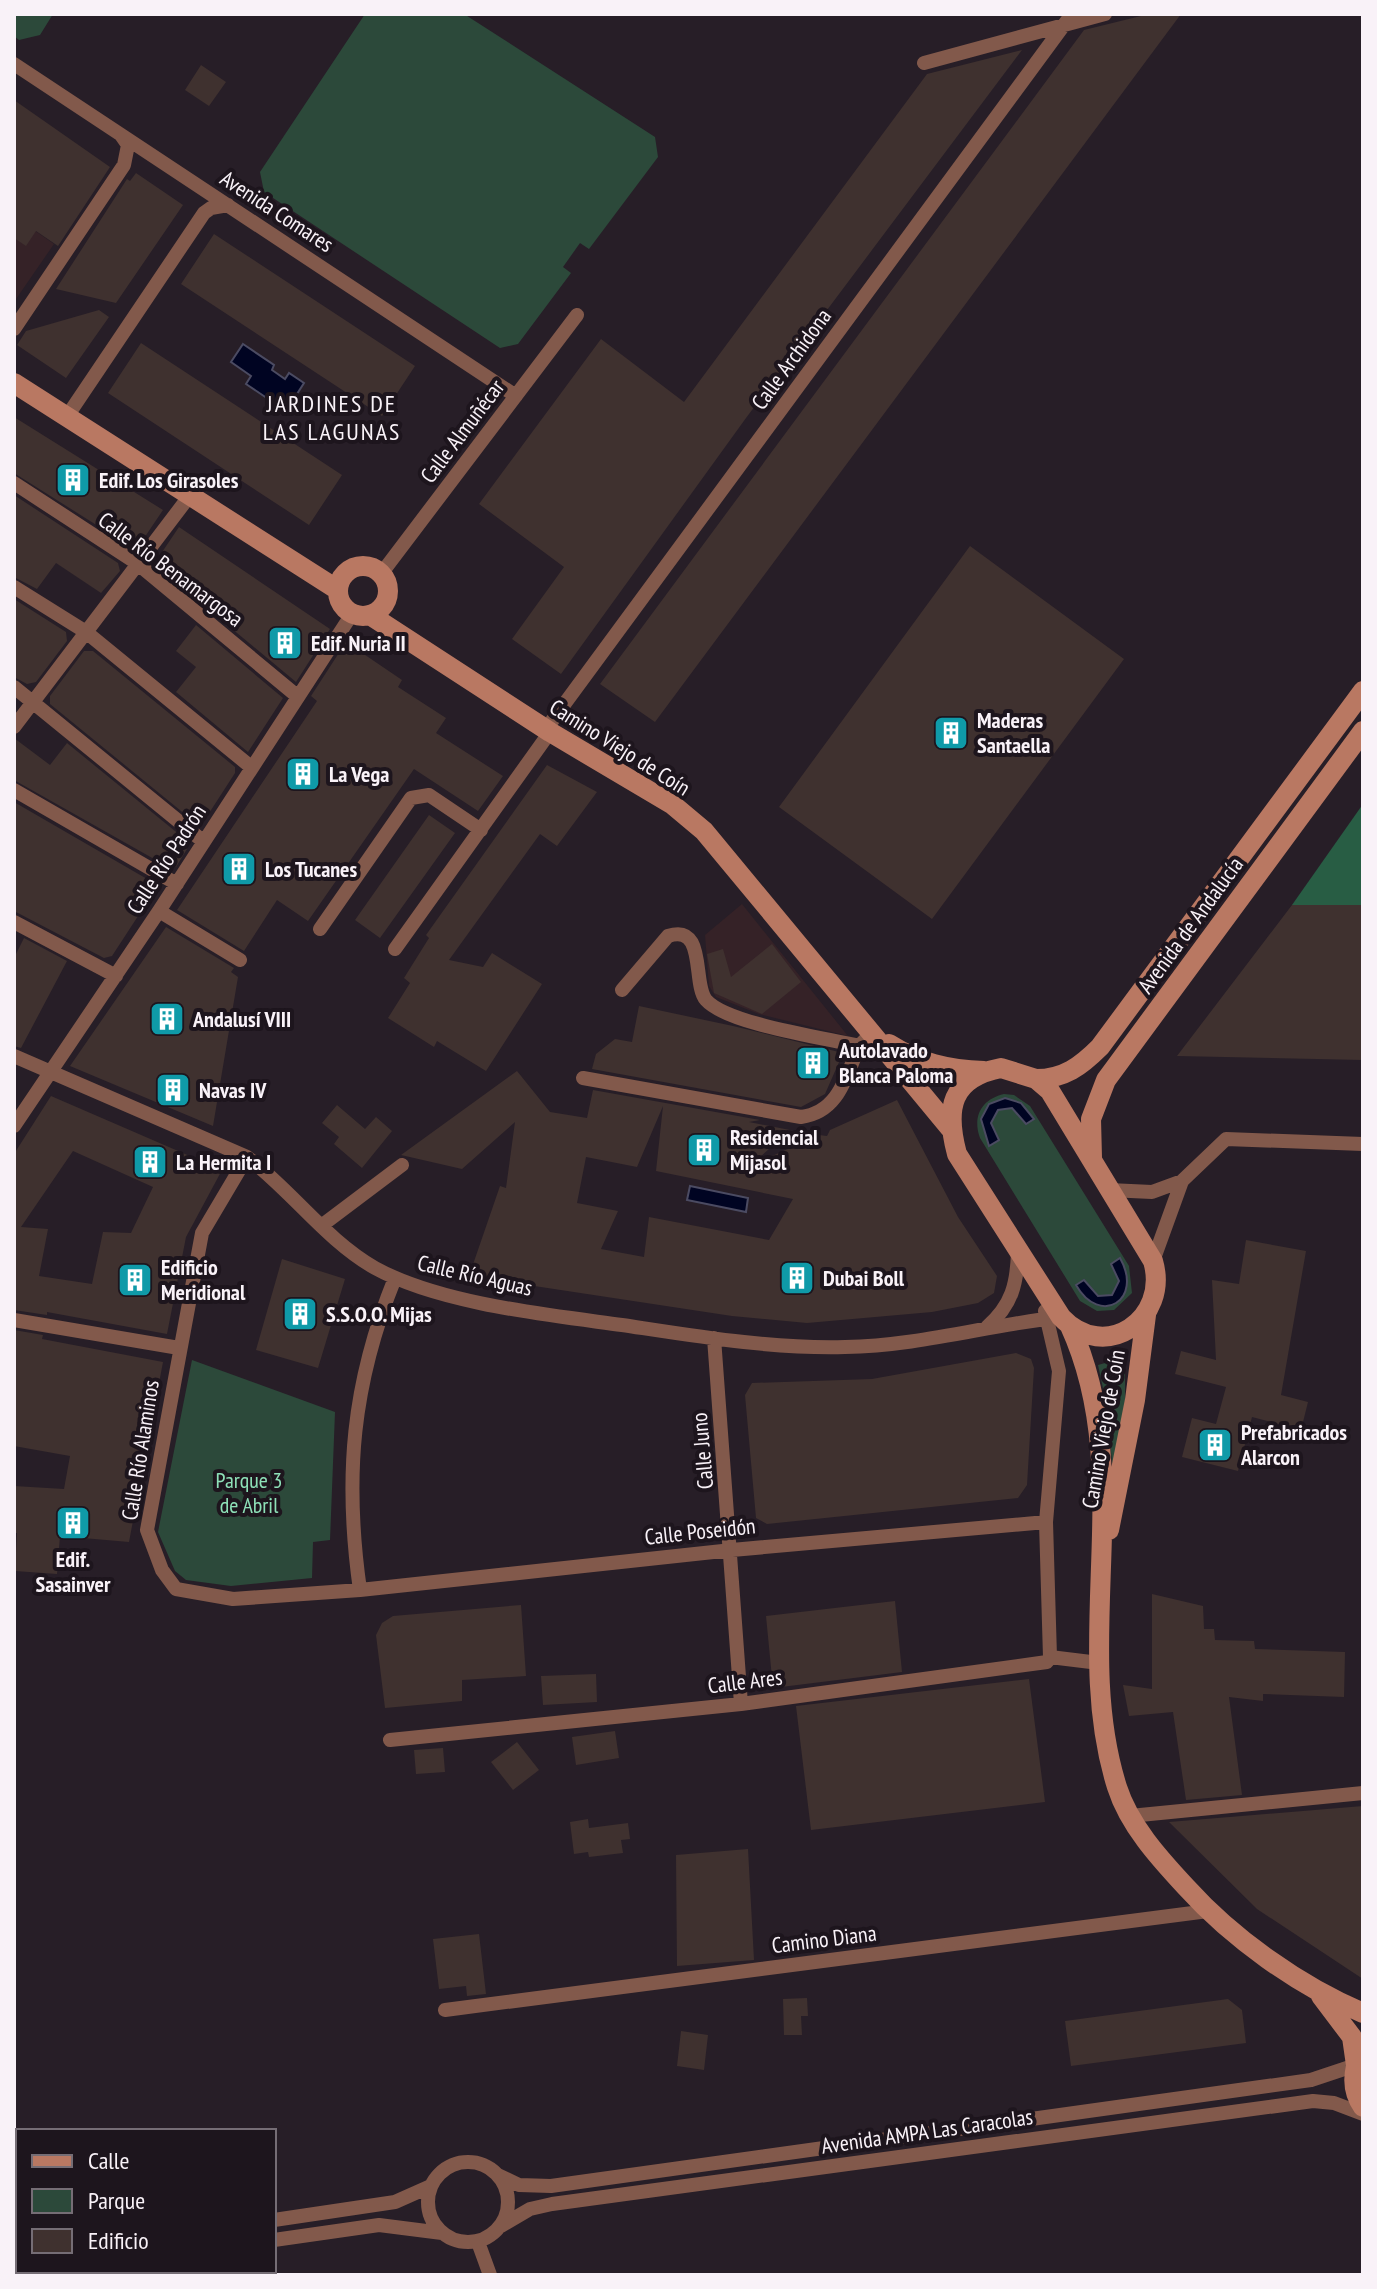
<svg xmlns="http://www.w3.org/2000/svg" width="1377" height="2289" font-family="'PT Sans Narrow',sans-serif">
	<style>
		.commercial { fill: #352227 }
		.green { fill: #2c493a }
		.forest { fill: #285d44 }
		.water { fill: #000422; stroke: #4b4b62; stroke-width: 2 }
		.building { fill: #3f312f; fill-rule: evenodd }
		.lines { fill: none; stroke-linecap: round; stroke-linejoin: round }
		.street { stroke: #82594b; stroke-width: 14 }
		.secondary { stroke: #b97862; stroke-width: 20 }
		.labels { text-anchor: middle; stroke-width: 8; stroke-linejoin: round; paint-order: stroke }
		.street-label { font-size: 22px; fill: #f9f2f8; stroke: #1d151d }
		.poi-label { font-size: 22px; font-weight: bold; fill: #f9f2f8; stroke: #1d151d; text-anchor: start }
		.park-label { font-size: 22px; fill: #8ee1b8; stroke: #1d151d }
		.neighbourhood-label { font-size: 24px; letter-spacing: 2px; fill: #f9f2f8; stroke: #1d151d }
	</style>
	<rect width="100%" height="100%" fill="#271e27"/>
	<!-- commercial -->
	<path class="commercial" d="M14,216l40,28 -40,58z
		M742,904l106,132 -89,-22 -43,-17 -7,-11 -4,-51z"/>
	<!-- green -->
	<path class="green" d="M14,14h39l-13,21 -21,5 -5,-4z
		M365,14h99l191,123 3,20 -69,92 -9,-6 -17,24 8,6 -53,71 -18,4 -236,-156 -4,-20z
		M1004,1094l10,1 16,11 99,160 3,27 -18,17 -17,1 -17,-10 -100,-163c-8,-22 2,-39 24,-44z
		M1119,1359l6,3v39l-12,72 -6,-66 -9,-42z
		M192,1360l143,52 -5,128 -17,2 -1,36 -81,8 -45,-6 -11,-9 -17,-39z"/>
	<!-- forest -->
	<path class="forest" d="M1363,804v101h-71z"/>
	<!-- water -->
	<path class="water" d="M243,344l31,21 -2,5 13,9 4,-6 15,10 -18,28 -40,-27 5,-8 -20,-14z
		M1005,1098l16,5 13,16 -8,5 -14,-16 -14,2 -7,13 8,17 -10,6 -8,-27 8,-15z
		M690,1186l58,12 -2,14 -59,-12z
		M1120,1258c24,42 -20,69 -44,27l8,-5 14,16 14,-1 7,-14 -8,-17z"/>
	<!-- building -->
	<path class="building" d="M1149,14h32l-526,708 -55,-38 484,-654z
		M1022,50l-276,368 -185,256 -49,-35 52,-72 -85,-63 122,-165 83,63 243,-328z
		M201,65l25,17 -17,24 -24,-16z
		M14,100l96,67 -52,79 -22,-15 -10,15 -12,-8z
		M136,173l47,32 -67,98 -60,-14 71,-110 3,2z
		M214,234l201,132 -33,50 -201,-132z
		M99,310l10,7 -43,61 -49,-33 9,-14z
		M141,343l201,132 -33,50 -201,-132z
		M14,417l149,93 -27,40 -122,-77z
		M14,495l104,68 2,8 -19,22 -45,-30 -19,26 -23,-12z
		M179,527l151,102 -34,53 -142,-118z
		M970,546l154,113 -192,260 -153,-112z
		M14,599l52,33 1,9 -31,41 -9,2 -13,-7z
		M196,625l87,73 -35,54 -72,-60 20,-25 -20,-16z
		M346,642l56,38 -4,7 48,31 -10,15 67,43 -25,35 -64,-42 -106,152 -31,-21 -33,51 -67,-41 140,-209 -6,-5z
		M84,651h9l142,116v6l-33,51h-5l-147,-120v-8z
		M14,738l36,27 17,-22 119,97 1,9 -11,18 -6,1 -156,-88z
		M547,765l50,27 -40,54 -17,-12 -91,126 34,7 9,-14 50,31 -56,87 -49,-30 -3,6 -46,-29 22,-35 -6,-5 25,-40 -3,-3z
		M14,802l140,81 1,7 -43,66 -8,2 -90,-47z
		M429,815l26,18 -75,105 -25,-18z
		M1292,905h71v155l-186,-4z
		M166,927l68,41 -3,4 7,5 -25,149 -143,-60z
		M24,938l43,23 -46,87 -7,-2v-88z
		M772,944l29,38 -39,32 -48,-21 -7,-39 16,-5 8,28z
		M639,1006l94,20 110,27 -18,41 -24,13 -209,-38 4,-15 19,-15 17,3z
		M517,1071l33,41 37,6 6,-28 167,30 -11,2 41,8 -40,36 69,-31 8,1 3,-6 67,-30 61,117 39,59 -3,17 -16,10 -46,9 -125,11 -75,-7 -263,-40 31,-90 6,2 9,-66 -53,47 -61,-14zM663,1106l-7,65 137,28 -24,41 -120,-23 -5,40 -43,-8 17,-38 -41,-8 9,-46 51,10z
		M51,1096l171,74 -36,67 -19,97 -120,-22v3l-33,-5v-156zM73,1151l80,36 -22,46 -28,-1 -11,52 -53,-8 9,-47 -27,-2z
		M337,1105l28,24 11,-12 16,14 -30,37 -28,-24 5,-7 -17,-14z
		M1246,1240l60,11 -25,144 27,7 -7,28 -49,-13 -14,54 -56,-14 10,-39 24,6 10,-37 -51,-13 6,-23 35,9 -4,-80 27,4z
		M282,1259l63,20 -27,89 -62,-18z
		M14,1330l29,5 -1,4 121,23 -34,180 -69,-6 -3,38 -42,-3 2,-38h-3v-47l50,3 6,-33 -56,-10z
		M1016,1353l15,6 3,9 -7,117 -9,13 -251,26 -11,-6 -11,-123 7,-12 120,-4z
		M1152,1594l51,12 1,23h10l1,11 39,1 1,8 90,3 -1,45 -81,-3v7l-34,-4 13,98 -56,5 -13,-88 -44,4 -6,-31 29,4z
		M895,1601l7,71 -129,16 -7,-72z
		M521,1605l5,71 -64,4v21l-77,7 -9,-73 6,-12 11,-7z
		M596,1674l1,28 -54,3 -2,-29z
		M1029,1679l16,123 -234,28 -15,-124z
		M615,1731l4,27 -43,7 -4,-28z
		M517,1742l22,28 -26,20 -22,-28z
		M443,1748l2,24 -29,2 -2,-24z
		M1363,1806v173l-106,-70 -88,-87z
		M588,1819l1,9 39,-5 2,16 -9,1 2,13 -34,4 -1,-5 -14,2 -4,-32z
		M748,1849l6,111 -77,6 -1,-111z
		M479,1934l7,60 -19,2 -1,-10 -27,3 -6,-50z
		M807,1998l1,18h-7l1,19h-18l-1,-36z
		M1228,1999l14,11 4,33 -175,23 -6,-45z
		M681,2031l27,4 -4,35 -27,-4z"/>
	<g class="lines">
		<!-- street -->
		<path class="street" d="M924,63l181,-49
			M14,64l502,332
			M14,329l110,-164 4,-20 -7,-10
			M68,415l136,-202 7,-5 17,-3
			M14,483l124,81 159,132
			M381,574l196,-259
			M14,587l72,45 165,135
			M14,687l190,155
			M14,727l177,-233
			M546,729l526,-715
			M14,790l163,94
			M159,911l81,49
			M14,922l102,54
			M320,929l91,-131 18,-3 52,35
			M395,949l155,-217
			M622,990l46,-54c39,-13 24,48 38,64 21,24 119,38 153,46l13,-13
			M14,1056l233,101c45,34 79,83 128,111 65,36 174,47 247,57 73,11 149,24 223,22 73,-1 144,-22 216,-30
			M583,1078l218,39c38,-5 45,-41 58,-71
			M14,1126l145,-215 193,-297
			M247,1157l-45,76 -55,297 15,40 14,19 57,10 127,-9 372,-40 314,-28
			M1109,1190l43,2 30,-11
			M321,1226l81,-61
			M1153,1261l29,-80 44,-42 137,5
			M1045,1311l14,60 -13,151 4,135
			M14,1320l165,28
			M987,1327c25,-22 30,-43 31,-75
			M714,1338l27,366
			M360,1590c-16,-113 -8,-206 35,-312
			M390,1740l351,-36 306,-42 3,-5 49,6
			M1130,1816l233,-23
			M445,2010l763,-99
			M428 2202a40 40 0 1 1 80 0a40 40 0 1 1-80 0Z
			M498,2175l21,10 32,1 760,-106 45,-15
			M274,2220l121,-18 36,-16
			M501,2226l29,-17 22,-5 761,-103 21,2 29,11
			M274,2240l105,-15 63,8
			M478,2242l12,33
			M14,2257h4
			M27,2275l27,-4"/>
		<!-- secondary -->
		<path class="secondary" d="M14,383l324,207
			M338 591a25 25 0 1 1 50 0a25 25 0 1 1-50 0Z
			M370,615l180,117 123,73 31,26 246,297
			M889,1044c30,19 59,26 95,27
			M1001,1068l35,11 14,12 103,170c17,58 -48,103 -92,56l-104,-163c-12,-45 -7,-76 44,-86z
			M1036,1079c28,0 45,-13 64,-32l263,-356
			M1092,1158l-1,-39 15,-39 257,-349
			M1070,1326c68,148 0,313 47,461 12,38 42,71 69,100 46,51 113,99 177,126
			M1109,1530l26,-130 11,-85
			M1321,1996l31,41 4,28
			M1361,2052c-8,18 -10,38 2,55"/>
	</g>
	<!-- icons -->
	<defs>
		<g id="building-square" transform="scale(1.8)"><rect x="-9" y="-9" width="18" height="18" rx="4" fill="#0f9aa8" stroke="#1d151d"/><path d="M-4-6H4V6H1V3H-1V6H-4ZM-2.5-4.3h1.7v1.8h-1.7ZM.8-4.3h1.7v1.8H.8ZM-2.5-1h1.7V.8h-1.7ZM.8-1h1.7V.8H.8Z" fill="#fff"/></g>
	</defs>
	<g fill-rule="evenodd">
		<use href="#building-square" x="73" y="480"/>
		<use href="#building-square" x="285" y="643"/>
		<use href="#building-square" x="951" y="733"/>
		<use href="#building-square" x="303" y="774"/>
		<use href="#building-square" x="239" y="869"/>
		<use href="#building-square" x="167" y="1019"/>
		<use href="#building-square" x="813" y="1063"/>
		<use href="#building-square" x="173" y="1090"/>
		<use href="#building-square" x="704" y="1150"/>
		<use href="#building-square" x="150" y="1162"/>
		<use href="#building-square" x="797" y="1278"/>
		<use href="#building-square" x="135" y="1280"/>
		<use href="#building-square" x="300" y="1314"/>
		<use href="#building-square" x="1215" y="1445"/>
		<use href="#building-square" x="73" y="1523"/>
	</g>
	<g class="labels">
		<!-- street labels -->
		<g class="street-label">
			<text transform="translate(277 211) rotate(33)" y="8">Avenida Comares</text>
			<text transform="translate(791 359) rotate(-54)" y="8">Calle Archidona</text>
			<text transform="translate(462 431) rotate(-53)" y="8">Calle Almuñécar</text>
			<text transform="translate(171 569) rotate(37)" y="8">Calle Río Benamargosa</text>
			<text transform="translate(620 747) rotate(32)" y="8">Camino Viejo de Coín</text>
			<text transform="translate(166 859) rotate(-57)" y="8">Calle Río Padrón</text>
			<text transform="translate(1190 925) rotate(-54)" y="8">Avenida de Andalucía</text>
			<text transform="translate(475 1275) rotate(13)" y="8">Calle Río Aguas</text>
			<text transform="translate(1103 1429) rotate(-80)" y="8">Camino Viejo de Coín</text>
			<text transform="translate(140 1450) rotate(-81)" y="8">Calle Río Alaminos</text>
			<text transform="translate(702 1451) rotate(-95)" y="8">Calle Juno</text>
			<text transform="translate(700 1531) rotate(-6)" y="8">Calle Poseidón</text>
			<text transform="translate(745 1681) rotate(-7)" y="8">Calle Ares</text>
			<text transform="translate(824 1939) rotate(-7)" y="8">Camino Diana</text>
			<text transform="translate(927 2131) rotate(-8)" y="8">Avenida AMPA Las Caracolas</text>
		</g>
		<!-- poi labels -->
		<g class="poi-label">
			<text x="99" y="488">Edif. Los Girasoles</text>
			<text x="311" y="651">Edif. Nuria II</text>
			<text x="977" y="728">Maderas<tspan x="977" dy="25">Santaella</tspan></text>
			<text x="329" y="782">La Vega</text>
			<text x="265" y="877">Los Tucanes</text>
			<text x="193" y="1027">Andalusí VIII</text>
			<text x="839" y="1058">Autolavado<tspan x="839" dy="25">Blanca Paloma</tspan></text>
			<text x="199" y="1098">Navas IV</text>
			<text x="730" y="1145">Residencial<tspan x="730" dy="25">Mijasol</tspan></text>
			<text x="176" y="1170">La Hermita I</text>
			<text x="161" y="1275">Edificio<tspan x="161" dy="25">Meridional</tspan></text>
			<text x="823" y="1286">Dubai Boll</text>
			<text x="326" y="1322">S.S.O.O. Mijas</text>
			<text x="1241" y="1440">Prefabricados<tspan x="1241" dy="25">Alarcon</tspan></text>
			<text x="73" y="1567" text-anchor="middle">Edif.<tspan x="73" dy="25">Sasainver</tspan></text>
		</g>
		<!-- park labels -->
		<g class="park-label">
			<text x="249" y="1488">Parque 3<tspan x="249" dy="25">de Abril</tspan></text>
		</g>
		<!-- neighbourhood labels -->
		<g class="neighbourhood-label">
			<text x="332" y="412">JARDINES DE<tspan x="332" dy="28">LAS LAGUNAS</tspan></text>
		</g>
	</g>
	<!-- border -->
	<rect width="1377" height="2289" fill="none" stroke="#f9f2f8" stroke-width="32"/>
	<!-- legend -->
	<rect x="16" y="2129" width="260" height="144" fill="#1d151d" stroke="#756d75" stroke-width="2"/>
	<rect x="32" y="2155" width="40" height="12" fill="#b97862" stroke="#756d75" stroke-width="2"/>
	<text x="88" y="2169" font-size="24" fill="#f9f2f8">Calle</text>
	<rect x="32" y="2189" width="40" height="24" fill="#2c493a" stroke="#756d75" stroke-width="2"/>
	<text x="88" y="2209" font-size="24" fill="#f9f2f8">Parque</text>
	<rect x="32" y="2229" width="40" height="24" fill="#3f312f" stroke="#756d75" stroke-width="2"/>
	<text x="88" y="2249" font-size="24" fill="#f9f2f8">Edificio</text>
</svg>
